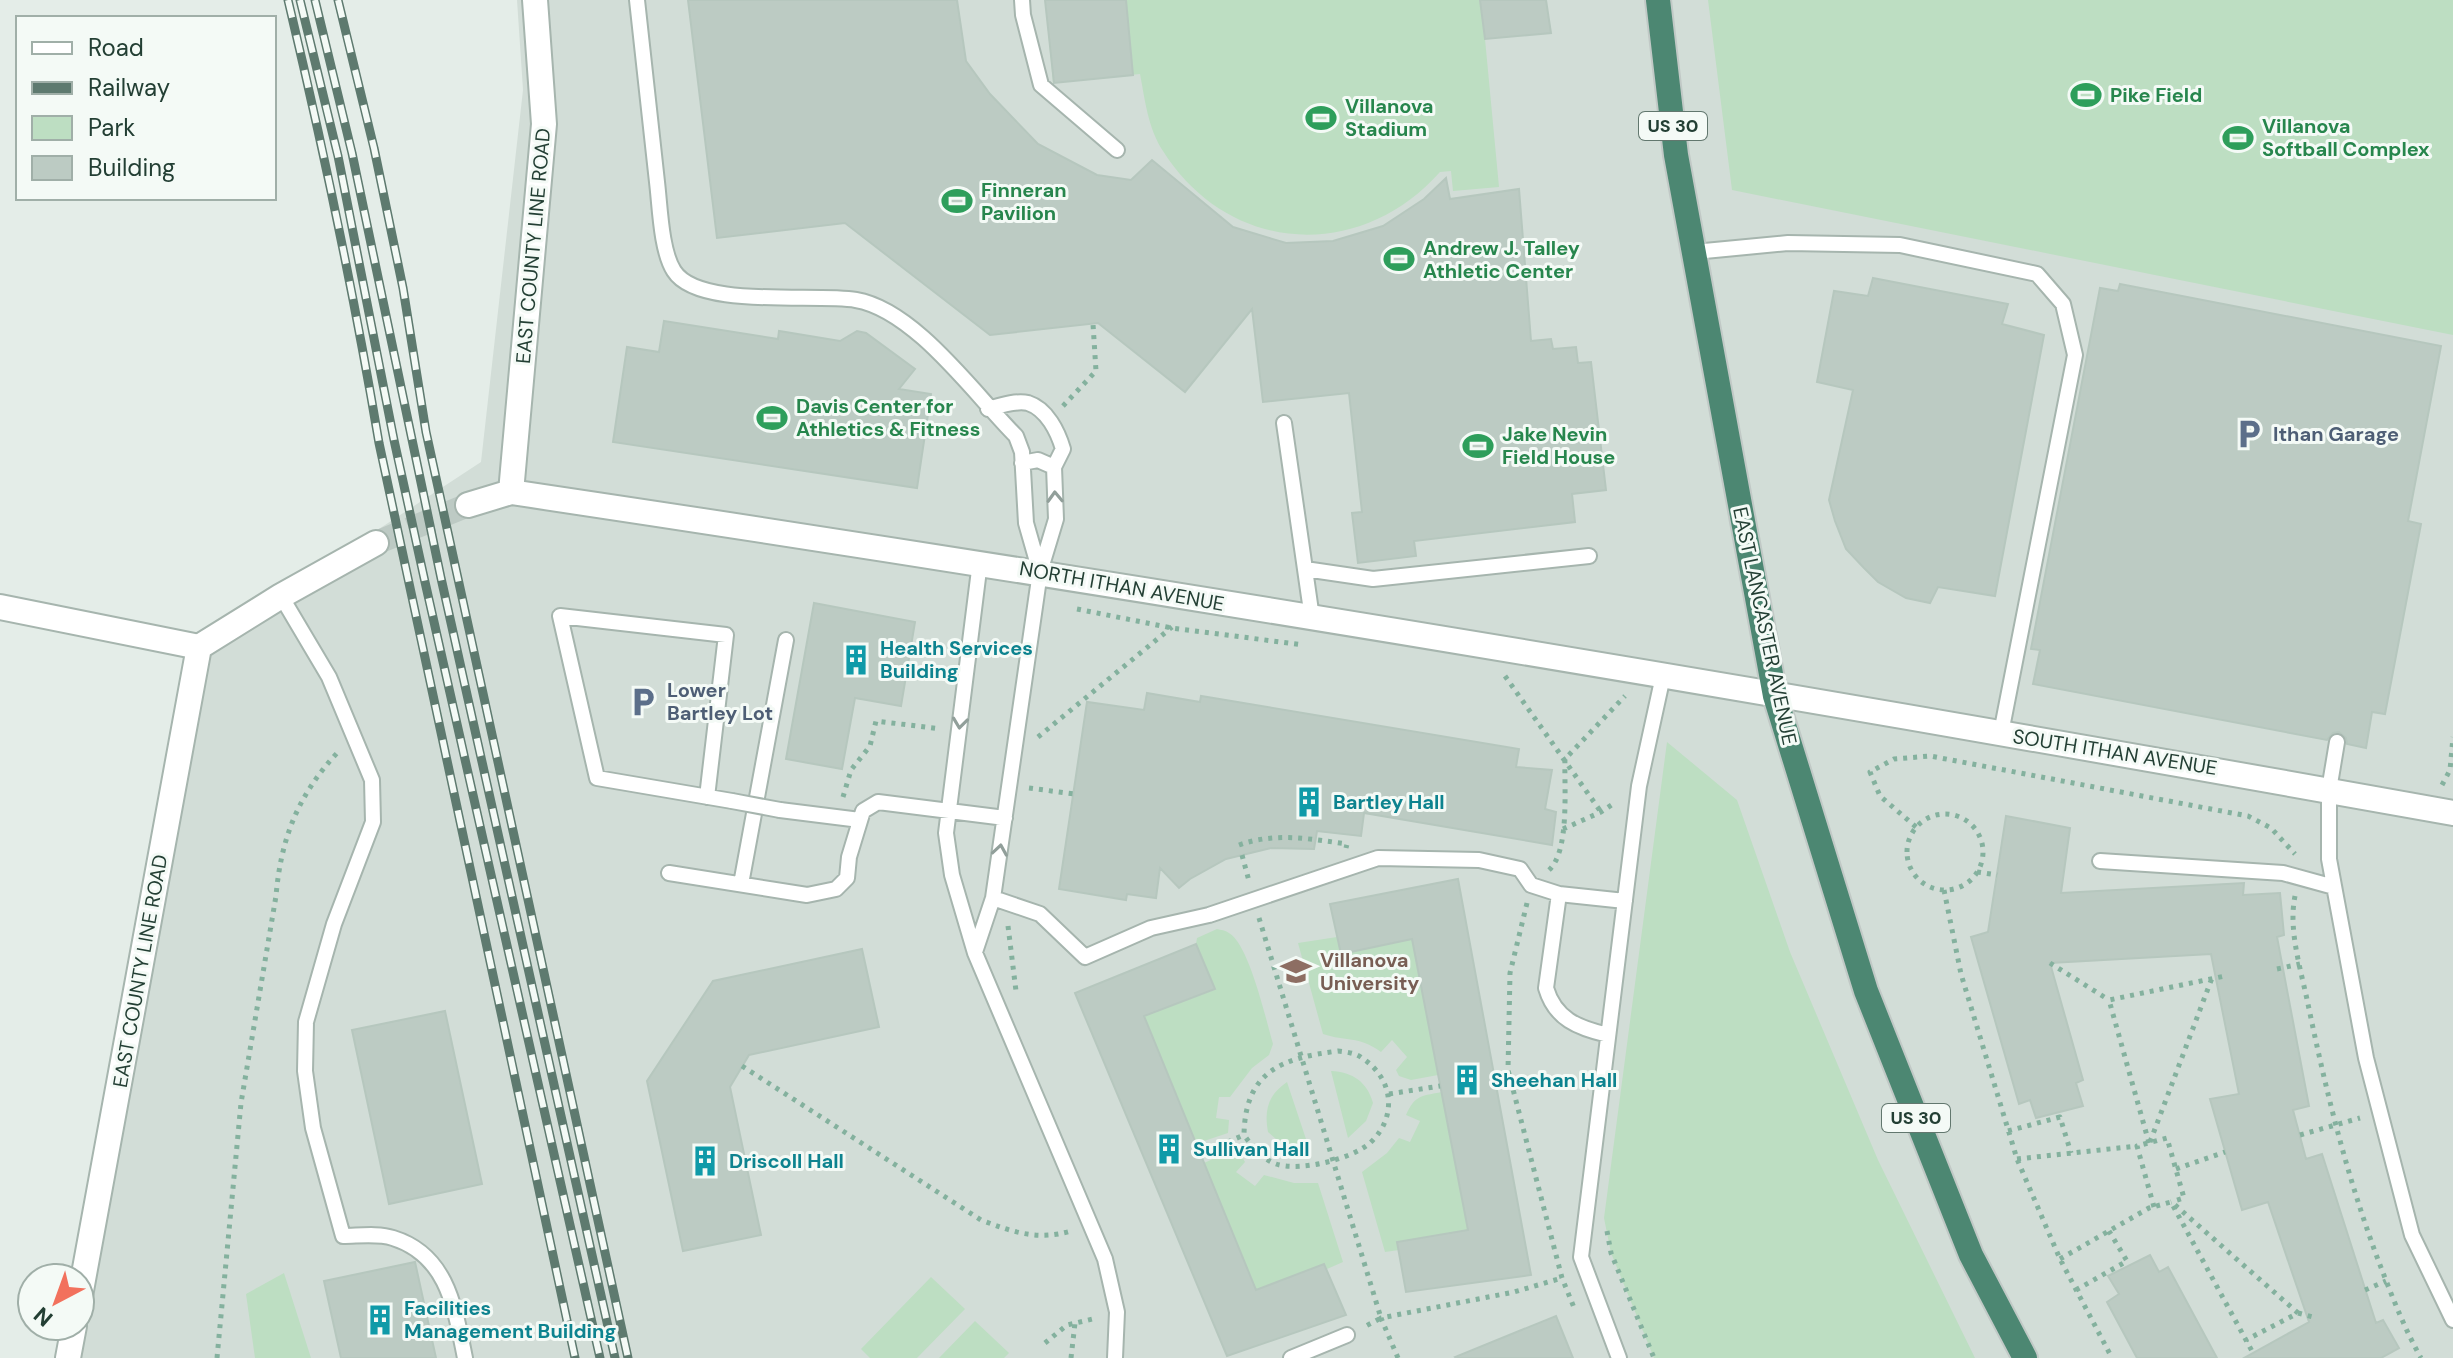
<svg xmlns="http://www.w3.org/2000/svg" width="2453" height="1358" font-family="'DM Sans',sans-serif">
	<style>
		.built { fill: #d2ddd7 }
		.green { fill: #bddec2 }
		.building { fill: #bccbc3; stroke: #b6c7be; stroke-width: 2 }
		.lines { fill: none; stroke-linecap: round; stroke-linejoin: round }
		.tertiary-tunnel { stroke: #bdcac4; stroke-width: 24; stroke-dasharray: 24 12; stroke-linecap: butt }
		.service-casing { stroke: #a6b5ae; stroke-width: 18 }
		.minor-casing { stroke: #a6b5ae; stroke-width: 28 }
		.tertiary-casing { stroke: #a6b5ae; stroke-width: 28 }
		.trunk-casing { stroke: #c1c9c6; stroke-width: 28 }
		.path { stroke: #84b19e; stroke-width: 5; stroke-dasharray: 4 6; stroke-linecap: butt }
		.service { stroke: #fff; stroke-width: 14 }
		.minor { stroke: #fff; stroke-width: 24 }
		.tertiary { stroke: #fff; stroke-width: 24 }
		.trunk { stroke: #4c8772; stroke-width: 24 }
		.rail-casing { stroke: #5e7a6f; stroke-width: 9 }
		.rail { stroke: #f4faf6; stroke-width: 6; stroke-dasharray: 18; stroke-linecap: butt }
		.service-bridge-casing { stroke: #a6b5ae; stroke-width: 18; stroke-linecap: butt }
		.service-bridge { stroke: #fff; stroke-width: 14 }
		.oneway { stroke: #919f9a }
		.labels { text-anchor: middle; stroke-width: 6; stroke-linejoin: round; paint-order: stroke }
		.shield { fill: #f4faf6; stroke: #62776e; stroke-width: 2 }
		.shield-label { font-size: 18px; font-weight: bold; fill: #233f34 }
		.leisure-label { font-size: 20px; font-weight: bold; fill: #27864d; stroke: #f4faf6; text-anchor: start }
		.street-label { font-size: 20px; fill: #233f34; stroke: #f4faf6 }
		.service-label { font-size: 20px; font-weight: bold; fill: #4e5e75; stroke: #f4faf6; text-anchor: start }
		.culture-label { font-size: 20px; font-weight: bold; fill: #0d838f; stroke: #f4faf6; text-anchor: start }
		.education-label { font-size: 20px; font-weight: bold; fill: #785e54; stroke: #f4faf6; text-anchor: start }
	</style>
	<rect width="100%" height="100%" fill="#e4ede8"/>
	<!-- built -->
	<path class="built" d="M517,0h1936v1358h-2385l12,-32v-31l119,-648 282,-185 42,-372z"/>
	<!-- green -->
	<path class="green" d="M1045,0h501l5,33 -66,6 14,148 -46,4 -2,-20 -11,1c-81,91 -212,82 -277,-21 -15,-23 -18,-51 -23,-77l-87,9z
		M1708,0h745v335l-721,-145z
		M1667,742l70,58 53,152 88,208 97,198h-321l-43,-105 -7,-35z
		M1217,929c4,1 8,1 12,4 20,11 37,87 44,111l-4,11 -17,13 -22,29h-11l-3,21 13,2 -1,13 -33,11 -52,-128 71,-26 -18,-46 1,-6z
		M1337,937l4,17 71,-15 26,136 -27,5 -12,-4 -3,-6 11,-13 -15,-17 -11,12c-23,-17 -35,-10 -58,-18l-25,-91z
		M1331,1071c22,1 36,11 42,32l-7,18 -18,17z
		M1287,1082l23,69 -25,-4 -17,-15c-4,-22 0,-37 19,-50z
		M1442,1092l26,138 -70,12 1,8 -14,2 -23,-80 25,-19 12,-15 11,4 10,-21 -14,-6c9,-20 15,-19 36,-23z
		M1237,1148l8,14 -9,10 19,14 9,-11 30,8h24l25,79 -16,7 -3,-5 -68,26 -52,-127z
		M284,1273l27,85h-56l-9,-64z
		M931,1277l34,32 -48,49h-47l-9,-9z
		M975,1321l34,32 -5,5h-65z"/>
	<!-- building -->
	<path class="building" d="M688,0h269l9,61 24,33 48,50 59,31 34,5 21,-20 81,67 53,16 47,-2 50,-15 41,-27 22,-21 4,21 69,-10 12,152 20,-2 2,10 23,-2 2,16 13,-1 15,128 -34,4 3,28 -161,19 2,15 -58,7 -6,-50 10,-1 -13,-119 -86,9 -11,-93 -67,83 -87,-69 -108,12 -145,-112 -128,15z
		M1045,0h81l7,75 -79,8z
		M1480,0h66l5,33 -66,6z
		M1873,278l135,26 -6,20 42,11 -49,261 -57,-9 -8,16 -24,-5 -28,-16 -14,-14 -18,-19 -11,-28 -6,-21 24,-110 -36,-8 17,-91 34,5z
		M2120,284l321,62 -33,175 13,3 -36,190 -13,-2 -6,36 -19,-4 -1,-6 -7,-6 -6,1 -6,7 -294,-56 7,-34 -9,-1 69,-361 18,3z
		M664,321l114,18 1,-8 61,10 17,-10 9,2 49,36 -16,20 32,5 -14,94 -304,-46 14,-95 32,5z
		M814,603l101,19 -14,84 -46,-8 -13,71 -56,-10z
		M1147,693l53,9 1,-6 318,53 -3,18 36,3 -7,39 11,3 -4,33 -188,-32 -3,23 -44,-5 -3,18 -43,-1 -45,11 -36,20 -11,9 -19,-20 -4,30 -29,-4 -1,6 -67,-11 28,-187 57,8z
		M2006,816l64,12 -9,65 183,-10 -1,12 37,-2 4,42 -7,2 32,169 -16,4 13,49 16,-5 54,169 7,-3 16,28 -18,10h-137l65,-36 -41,-120 -26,8 -32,-111 29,-5 -28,-140 -161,9 33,117 -7,3 7,23 -47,12 -6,-18 -11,4 -48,-167 17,-5z
		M1458,879l73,396 -125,17 -9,-50 71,-12 -56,-291 -71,15 -11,-50z
		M1196,944l19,45 -71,27 112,274 68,-26 22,51 -119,41 -152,-363z
		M862,949l17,78 -130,28 -19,32 31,148 -78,16 -36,-170 66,-100z
		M445,1011l37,173 -93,20 -37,-174z
		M2150,1255l9,17 9,-5 49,91h-80l-30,-56 12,-8 -11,-18z
		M415,1262l21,96h-95l-17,-77z
		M1556,1316l17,42h-117l-1,-1z"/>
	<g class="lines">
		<!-- tertiary-tunnel -->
		<path class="tertiary-tunnel" d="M376,543l92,-38"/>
		<!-- service casing -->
		<g class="service-casing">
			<path id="service" d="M637,0c7,61 13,121 20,182 3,25 4,69 17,89 24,38 140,22 182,29 59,10 119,95 160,136l6,16 4,71 14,49
				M1022,0l1,15 18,70 76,65
				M1694,252l94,-9 112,2 137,29 26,30 12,51 -74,378
				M1284,423l28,195
				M1022,463l16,-3 16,7
				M980,562l-34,271 6,42 23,78 130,306 12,53 -2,46
				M1305,569l68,10 216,-23
				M281,596l48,81 43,103 1,42 -39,102 -28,98 -1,49 8,57 30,108c15,0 35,-3 50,2 55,17 62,71 72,120
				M2337,742l-8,48v69l37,199 46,177 41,85
				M707,797l19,-162 -166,-19 37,162 135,23
				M780,810l80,10
				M2100,861l183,12 51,14
				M669,873l138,22 29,-6 11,-11 2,-21 14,-46 15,-9 127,16
				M741,884l45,-244
				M1559,894l-13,94c9,31 32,40 62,47
				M993,898l47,16 45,43 66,-29 58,-13 169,-57 101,2 41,9 11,16 28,9 66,7
				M975,952l18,-54 47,-326 16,-53 -2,-52 9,-18c-5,-17 -16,-40 -35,-46 -12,-3 -29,3 -40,6
				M1291,1358l56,-23
				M1619,1358l-38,-101 58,-471 24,-110"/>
		</g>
		<!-- minor casing -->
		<g class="minor-casing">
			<path id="minor" d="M0,607l199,40"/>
		</g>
		<!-- tertiary casing -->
		<g class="tertiary-casing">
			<path id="tertiary" d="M511,492l33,-368 -9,-124
				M468,505l43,-13c649,97 1296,205 1942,321
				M80,1296l119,-649 82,-51 95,-53
				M68,1358l6,-32"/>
		</g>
		<!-- trunk casing -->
		<g class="trunk-casing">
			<path id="trunk" d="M1658,0l18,155 99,541 91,295 105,264 54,103"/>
		</g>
		<!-- path -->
		<path class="path" d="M1063,406l33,-35 -3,-47
			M1077,609l95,19 132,17
			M1505,676l96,136
			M1038,737l134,-110
			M2442,785l8,-15 3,-33
			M1029,788l45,6
			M843,797l8,-27 19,-24 6,-25 65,8
			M1907 852a38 38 0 1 1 76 0a38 38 0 1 1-76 0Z
			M1916,827l-36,-31 -10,-24 24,-13 36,-3 318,60 23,12 24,26
			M1563,829l38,-17 15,-10
			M1239,845c36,-13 71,-6 108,-1l-1,4
			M1242,855l7,26
			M1549,870c21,-19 15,-83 16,-111l60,-63
			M1977,872l20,3
			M1944,890l17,84 56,185 43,100 52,99
			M2295,896c-7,34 6,74 13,108 18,87 38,169 69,253 13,34 26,69 44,101
			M1527,903l-17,70 -2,97 54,208 13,32
			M1259,918l122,400 -17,9
			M1008,926l8,65
			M2050,963l59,37
			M2277,969l23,-5
			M1338,1051c8,1 18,2 24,7 31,20 36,58 9,84 -18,17 -71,30 -95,22 -14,-5 -24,-18 -32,-29 1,-64 38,-77 94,-84z
			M742,1066l239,154c32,12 56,21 90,11
			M1389,1094l51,-8
			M2008,1131l52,-14 11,36
			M2300,1135l60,-17
			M2150,1142l62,-164
			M2149,1143l-40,-143 116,-24
			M1200,1154l44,-19
			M2017,1159l120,-13
			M2176,1169l49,-17
			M2175,1205l123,108 -52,27
			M2154,1207l-17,-61 30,-8 17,60 -13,4
			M1607,1231l4,22 43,105
			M2060,1259l89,-51 22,-6 82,151
			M2076,1290l51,-29 -18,-30
			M2365,1290l21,-9
			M2298,1313l19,5
			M1045,1343l22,-18 30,-7
			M217,1358l24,-255 35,-207c5,-58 22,-101 62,-144
			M1071,1358l4,-35
			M1398,1358l-17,-40 133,-26 48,-14"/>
		<!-- service -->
		<use href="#service" class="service"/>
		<!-- minor -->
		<use href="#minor" class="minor"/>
		<!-- tertiary -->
		<use href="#tertiary" class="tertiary"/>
		<!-- trunk -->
		<use href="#trunk" class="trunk"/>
		<!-- rail casing -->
		<g class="rail-casing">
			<path id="rail" d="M288,0c35,147 66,294 91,443l196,915
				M300,0l38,156 56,284 31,142 175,776
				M315,0l37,153 89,425 174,780
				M338,0l36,148 29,140 23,144 202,926"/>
		</g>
		<!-- rail -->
		<use href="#rail" class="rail"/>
		<!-- service-bridge casing -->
		<g class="service-bridge-casing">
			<path id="service-bridge" d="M732,801l48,9"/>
		</g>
		<!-- service-bridge -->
		<use href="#service-bridge" class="service-bridge"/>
	</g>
	<!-- one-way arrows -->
	<defs><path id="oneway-chevron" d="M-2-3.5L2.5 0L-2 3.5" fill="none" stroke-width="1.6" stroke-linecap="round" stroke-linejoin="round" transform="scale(2)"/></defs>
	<g class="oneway">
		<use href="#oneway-chevron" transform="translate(1055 497) rotate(-92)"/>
		<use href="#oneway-chevron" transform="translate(960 723) rotate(97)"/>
		<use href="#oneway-chevron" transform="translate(1000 850) rotate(-81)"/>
	</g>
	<!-- icons -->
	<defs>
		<g id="stadium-bare" transform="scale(2.4)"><path d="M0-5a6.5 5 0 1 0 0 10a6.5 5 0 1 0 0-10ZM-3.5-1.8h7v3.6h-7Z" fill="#2e9e5b" stroke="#f4faf6" stroke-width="2.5" paint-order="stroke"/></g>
		<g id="parking-bare" transform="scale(2.4)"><path d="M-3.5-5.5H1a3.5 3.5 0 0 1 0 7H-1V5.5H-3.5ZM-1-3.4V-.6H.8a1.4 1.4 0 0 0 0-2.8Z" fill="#5c6f8a" stroke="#f4faf6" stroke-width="2.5" paint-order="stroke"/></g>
		<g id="building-bare" transform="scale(2.4)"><path d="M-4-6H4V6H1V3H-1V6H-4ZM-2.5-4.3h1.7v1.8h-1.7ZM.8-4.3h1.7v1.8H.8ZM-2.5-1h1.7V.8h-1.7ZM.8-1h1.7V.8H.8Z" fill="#0f9aa8" stroke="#f4faf6" stroke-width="2.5" paint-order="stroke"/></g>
		<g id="university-bare" transform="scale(2.4)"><path d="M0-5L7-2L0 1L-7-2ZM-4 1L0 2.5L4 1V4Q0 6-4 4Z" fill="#8d6e63" stroke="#f4faf6" stroke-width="2.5" paint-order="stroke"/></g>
	</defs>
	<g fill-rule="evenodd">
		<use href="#stadium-bare" x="2086" y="95"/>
		<use href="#stadium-bare" x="1321" y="118"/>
		<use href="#stadium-bare" x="2238" y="138"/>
		<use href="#stadium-bare" x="957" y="201"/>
		<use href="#stadium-bare" x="1399" y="259"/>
		<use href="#stadium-bare" x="772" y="418"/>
		<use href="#parking-bare" x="2249" y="434"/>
		<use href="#stadium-bare" x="1478" y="446"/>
		<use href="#building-bare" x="856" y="660"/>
		<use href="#parking-bare" x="643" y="702"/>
		<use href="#building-bare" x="1309" y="802"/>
		<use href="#university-bare" x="1296" y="971"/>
		<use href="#building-bare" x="1467" y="1080"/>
		<use href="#building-bare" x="1169" y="1149"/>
		<use href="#building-bare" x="705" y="1161"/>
		<use href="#building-bare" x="380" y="1320"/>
	</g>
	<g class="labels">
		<!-- shield labels -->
		<g class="shield">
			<rect x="1639" y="112" width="68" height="28" rx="6"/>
			<rect x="1882" y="1104" width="68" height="28" rx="6"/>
		</g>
		<g class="shield-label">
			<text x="1673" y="132">US 30</text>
			<text x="1916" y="1124">US 30</text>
		</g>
		<!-- leisure labels -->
		<g class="leisure-label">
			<text x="2110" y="102">Pike Field</text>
			<text x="1345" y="113">Villanova<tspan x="1345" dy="23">Stadium</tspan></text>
			<text x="2262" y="133">Villanova<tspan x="2262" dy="23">Softball Complex</tspan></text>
			<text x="981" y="197">Finneran<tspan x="981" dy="23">Pavilion</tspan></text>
			<text x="1423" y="255">Andrew J. Talley<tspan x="1423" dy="23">Athletic Center</tspan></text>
			<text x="796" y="413">Davis Center for<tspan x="796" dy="23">Athletics &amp; Fitness</tspan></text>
			<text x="1502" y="441">Jake Nevin<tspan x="1502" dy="23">Field House</tspan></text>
		</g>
		<!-- street labels -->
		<g class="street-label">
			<text transform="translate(533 246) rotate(-85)" y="7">EAST COUNTY LINE ROAD</text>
			<text transform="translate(1122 586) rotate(10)" y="7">NORTH ITHAN AVENUE</text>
			<text transform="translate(1765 626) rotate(78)" y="7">EAST LANCASTER AVENUE</text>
			<text transform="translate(2115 752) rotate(9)" y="7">SOUTH ITHAN AVENUE</text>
			<text transform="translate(140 971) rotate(-80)" y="7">EAST COUNTY LINE ROAD</text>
		</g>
		<!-- service labels -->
		<g class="service-label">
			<text x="2273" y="441">Ithan Garage</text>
			<text x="667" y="697">Lower<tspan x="667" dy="23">Bartley Lot</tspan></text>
		</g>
		<!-- culture labels -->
		<g class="culture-label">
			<text x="880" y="655">Health Services<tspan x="880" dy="23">Building</tspan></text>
			<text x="1333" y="809">Bartley Hall</text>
			<text x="1491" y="1087">Sheehan Hall</text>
			<text x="1193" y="1156">Sullivan Hall</text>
			<text x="729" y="1168">Driscoll Hall</text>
			<text x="404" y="1315">Facilities<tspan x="404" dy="23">Management Building</tspan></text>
		</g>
		<!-- education labels -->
		<g class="education-label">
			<text x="1320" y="967">Villanova<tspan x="1320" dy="23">University</tspan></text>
		</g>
	</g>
	<!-- legend -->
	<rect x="16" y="16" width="260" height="184" fill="#f4faf6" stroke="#a0afa8" stroke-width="2"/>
	<rect x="32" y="42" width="40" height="12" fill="#ffffff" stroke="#a0afa8" stroke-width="2"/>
	<text x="88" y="56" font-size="24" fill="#233f34">Road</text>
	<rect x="32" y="82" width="40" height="12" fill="#5e7a6f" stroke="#a0afa8" stroke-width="2"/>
	<text x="88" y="96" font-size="24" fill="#233f34">Railway</text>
	<rect x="32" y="116" width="40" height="24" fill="#bddec2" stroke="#a0afa8" stroke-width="2"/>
	<text x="88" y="136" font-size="24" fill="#233f34">Park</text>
	<rect x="32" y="156" width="40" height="24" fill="#bccbc3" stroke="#a0afa8" stroke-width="2"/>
	<text x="88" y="176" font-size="24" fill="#233f34">Building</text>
	<!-- north arrow -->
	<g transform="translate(56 1302) rotate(221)"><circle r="38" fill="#f4faf6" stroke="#a0afa8" stroke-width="2"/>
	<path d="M0-6L14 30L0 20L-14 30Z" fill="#f2715d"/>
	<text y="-12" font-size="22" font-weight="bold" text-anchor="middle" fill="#233f34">N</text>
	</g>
</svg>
